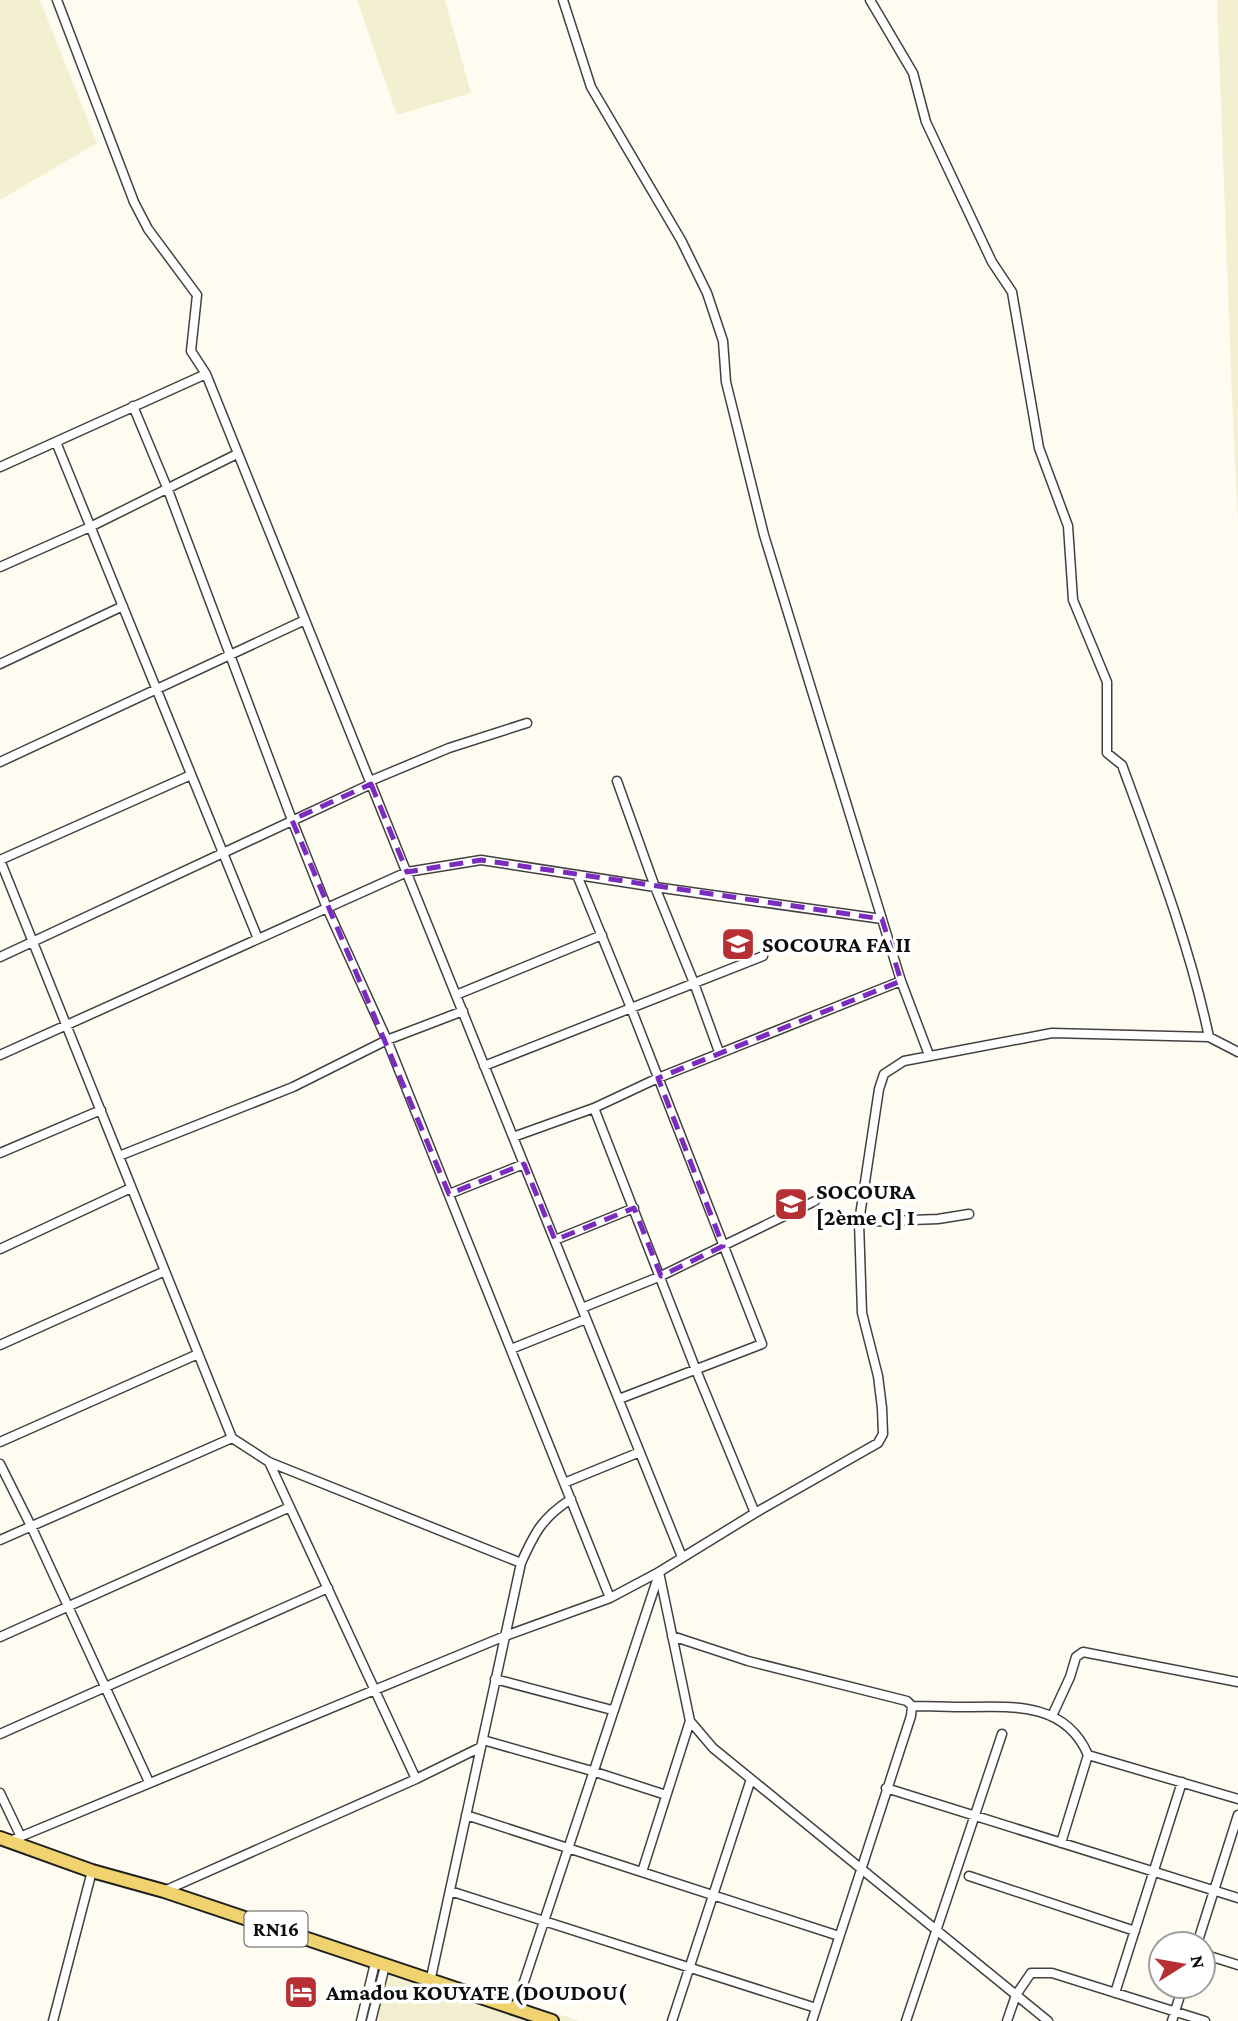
<svg xmlns="http://www.w3.org/2000/svg" width="1238" height="2021" font-family="'Crimson Pro',serif">
	<style>
		.farmland { fill: #f3f0d2 }
		.lines { fill: none; stroke-linecap: round; stroke-linejoin: round }
		.street-casing { stroke: #414141; stroke-width: 11 }
		.primary-casing { stroke: #1f1f1f; stroke-width: 16 }
		.street { stroke: #fff; stroke-width: 8 }
		.primary { stroke: #f0d36f; stroke-width: 12 }
		.marked { fill: none; stroke: #7b2cbf; stroke-width: 5; stroke-dasharray: 14 9; stroke-linejoin: round }
		.labels { text-anchor: middle; stroke-width: 7; stroke-linejoin: round; paint-order: stroke }
		.shield { fill: #fff; stroke: #565656; stroke-width: 2 }
		.shield-label { font-size: 21px; font-weight: bold; fill: #0e0e0e }
		.poi-label { font-size: 23px; font-weight: bold; fill: #0e0e0e; stroke: #fff; text-anchor: start }
	</style>
	<rect width="100%" height="100%" fill="#fefcf0"/>
	<!-- farmland -->
	<path class="farmland" d="M0,0h40l57,143 -97,57z
		M357,0h88l26,93 -74,22z
		M1217,0h21v525l-6,-128z
		M383,1958l197,63h-213z"/>
	<g class="lines">
		<!-- street casing -->
		<g class="street-casing">
			<path id="street" d="M57,0l77,202 14,27 49,66 -6,56 15,23 476,1183
				M563,0l28,87 90,153 26,53 16,48 3,41 38,153 137,446 28,74
				M870,0l43,73 13,49 66,140 20,30 27,156 29,78 5,74 34,82v71l15,12c33,90 67,178 87,272
				M133,406l35,84 124,330 35,88 60,132 223,558
				M56,442l202,497
				M0,467l206,-93
				M0,567l90,-40 147,-73
				M0,664l123,-58
				M0,762l305,-142
				M191,775l-191,85 232,578 37,24 252,101
				M370,781l79,-33 78,-25
				M617,781l38,106 39,96 25,69
				M577,875l54,133 131,336 -143,55
				M0,957l371,-173
				M456,995l146,-60
				M0,1055l407,-183 74,-12 174,27 227,32
				M484,1066l279,-110
				M594,1108l102,262 59,143
				M513,1137l81,-29 64,-30 243,-97
				M0,1153l101,-43
				M119,1156l174,-69 94,-47 76,-29
				M449,1194l75,-30
				M859,1222l79,-3 31,-5
				M555,1240l79,-32
				M0,1249l131,-61
				M582,1308l79,-32 154,-75
				M0,1345l165,-74
				M511,1349l75,-30
				M0,1442l198,-88
				M269,1462l147,317
				M0,1464l31,62 118,256
				M564,1483l76,-31
				M0,1540l232,-102
				M659,1572l31,149 23,27 335,273
				M672,1636l76,25 159,40 5,5 -1,10 -99,305
				M0,1637l290,-130
				M495,1679l117,31
				M912,1706c18,0 36,1 54,1 48,-1 100,-4 122,48l150,44
				M1052,1716l18,-39 6,-20 7,-5 155,30
				M0,1734l328,-146
				M483,1740l109,31 74,24
				M886,1788l352,110
				M0,1793l21,44
				M466,1815l373,121
				M10,1841l495,-205 105,-38 49,-26 96,-59 123,-70 5,-9 -1,-26 -4,-32 -16,-63 -3,-91 20,-133 5,-15 20,-13 148,-28 157,4 29,15
				M1061,1843l27,-88
				M642,1872l48,-151
				M969,1876l166,55
				M164,1891l252,-112 65,-32
				M450,1891l366,117
				M1197,1944l41,-129
				M1203,1954l35,11
				M430,1982l91,-419c14,-31 21,-45 50,-64
				M1115,1993l67,-211
				M515,2009l144,-435
				M53,2021l39,-150
				M361,2021l14,-58
				M371,2021l14,-55
				M672,2021l79,-242
				M906,2021l96,-287
				M1007,2021l9,-26 15,-22h21l153,48
				M1172,2021l11,-35"/>
		</g>
		<!-- primary casing -->
		<g class="primary-casing">
			<path id="primary" d="M0,1838l92,33 72,20 388,130"/>
		</g>
		<!-- street -->
		<use href="#street" class="street"/>
		<!-- primary -->
		<use href="#primary" class="primary"/>
	</g>
	<!-- marked area -->
	<path class="marked" d="M371,784l36,88 74,-12 401,59 19,62 -243,97 65,168 -62,30 -27,-68 -79,32 -31,-76 -75,30 -157,-374z"/>
	<!-- icons -->
	<defs>
		<g id="school-square" transform="scale(1.75)"><rect x="-9" y="-9" width="18" height="18" rx="4" fill="#b62f32" stroke="#fff"/><path d="M0-5L7-2L0 1L-7-2ZM-4 1L0 2.5L4 1V4Q0 6-4 4Z" fill="#fff"/></g>
		<g id="hotel-square" transform="scale(1.75)"><rect x="-9" y="-9" width="18" height="18" rx="4" fill="#b62f32" stroke="#fff"/><path d="M-6-4.5h1.5V1H6V5H4.5V3h-9V5H-6ZM-4 0a1.8 1.8 0 1 1 3.6 0ZM.5 0V-2.5h3Q6-2.5 6 0Z" fill="#fff"/></g>
	</defs>
	<g fill-rule="evenodd">
		<use href="#school-square" x="738" y="944"/>
		<use href="#school-square" x="791" y="1204"/>
		<use href="#hotel-square" x="301" y="1992"/>
	</g>
	<g class="labels">
		<!-- shield labels -->
		<rect class="shield" x="244.5" y="1911.5" width="63" height="35" rx="5"/>
		<g class="shield-label">
			<text x="276" y="1936">RN16</text>
		</g>
		<!-- poi labels -->
		<g class="poi-label">
			<text x="762" y="952">SOCOURA FA II</text>
			<text x="816" y="1199">SOCOURA<tspan x="816" dy="26">[2ème C] I</tspan></text>
			<text x="326" y="2000">Amadou KOUYATE (DOUDOU(</text>
		</g>
	</g>
	<!-- north arrow -->
	<g transform="translate(1182 1965) rotate(79)"><circle r="33" fill="#ffffff" stroke="#9f9f9f" stroke-width="2"/>
	<path d="M0-5L12 26L0 18L-12 26Z" fill="#b62f32"/>
	<text y="-10" font-size="19" font-weight="bold" text-anchor="middle" fill="#0e0e0e">N</text>
	</g>
</svg>
